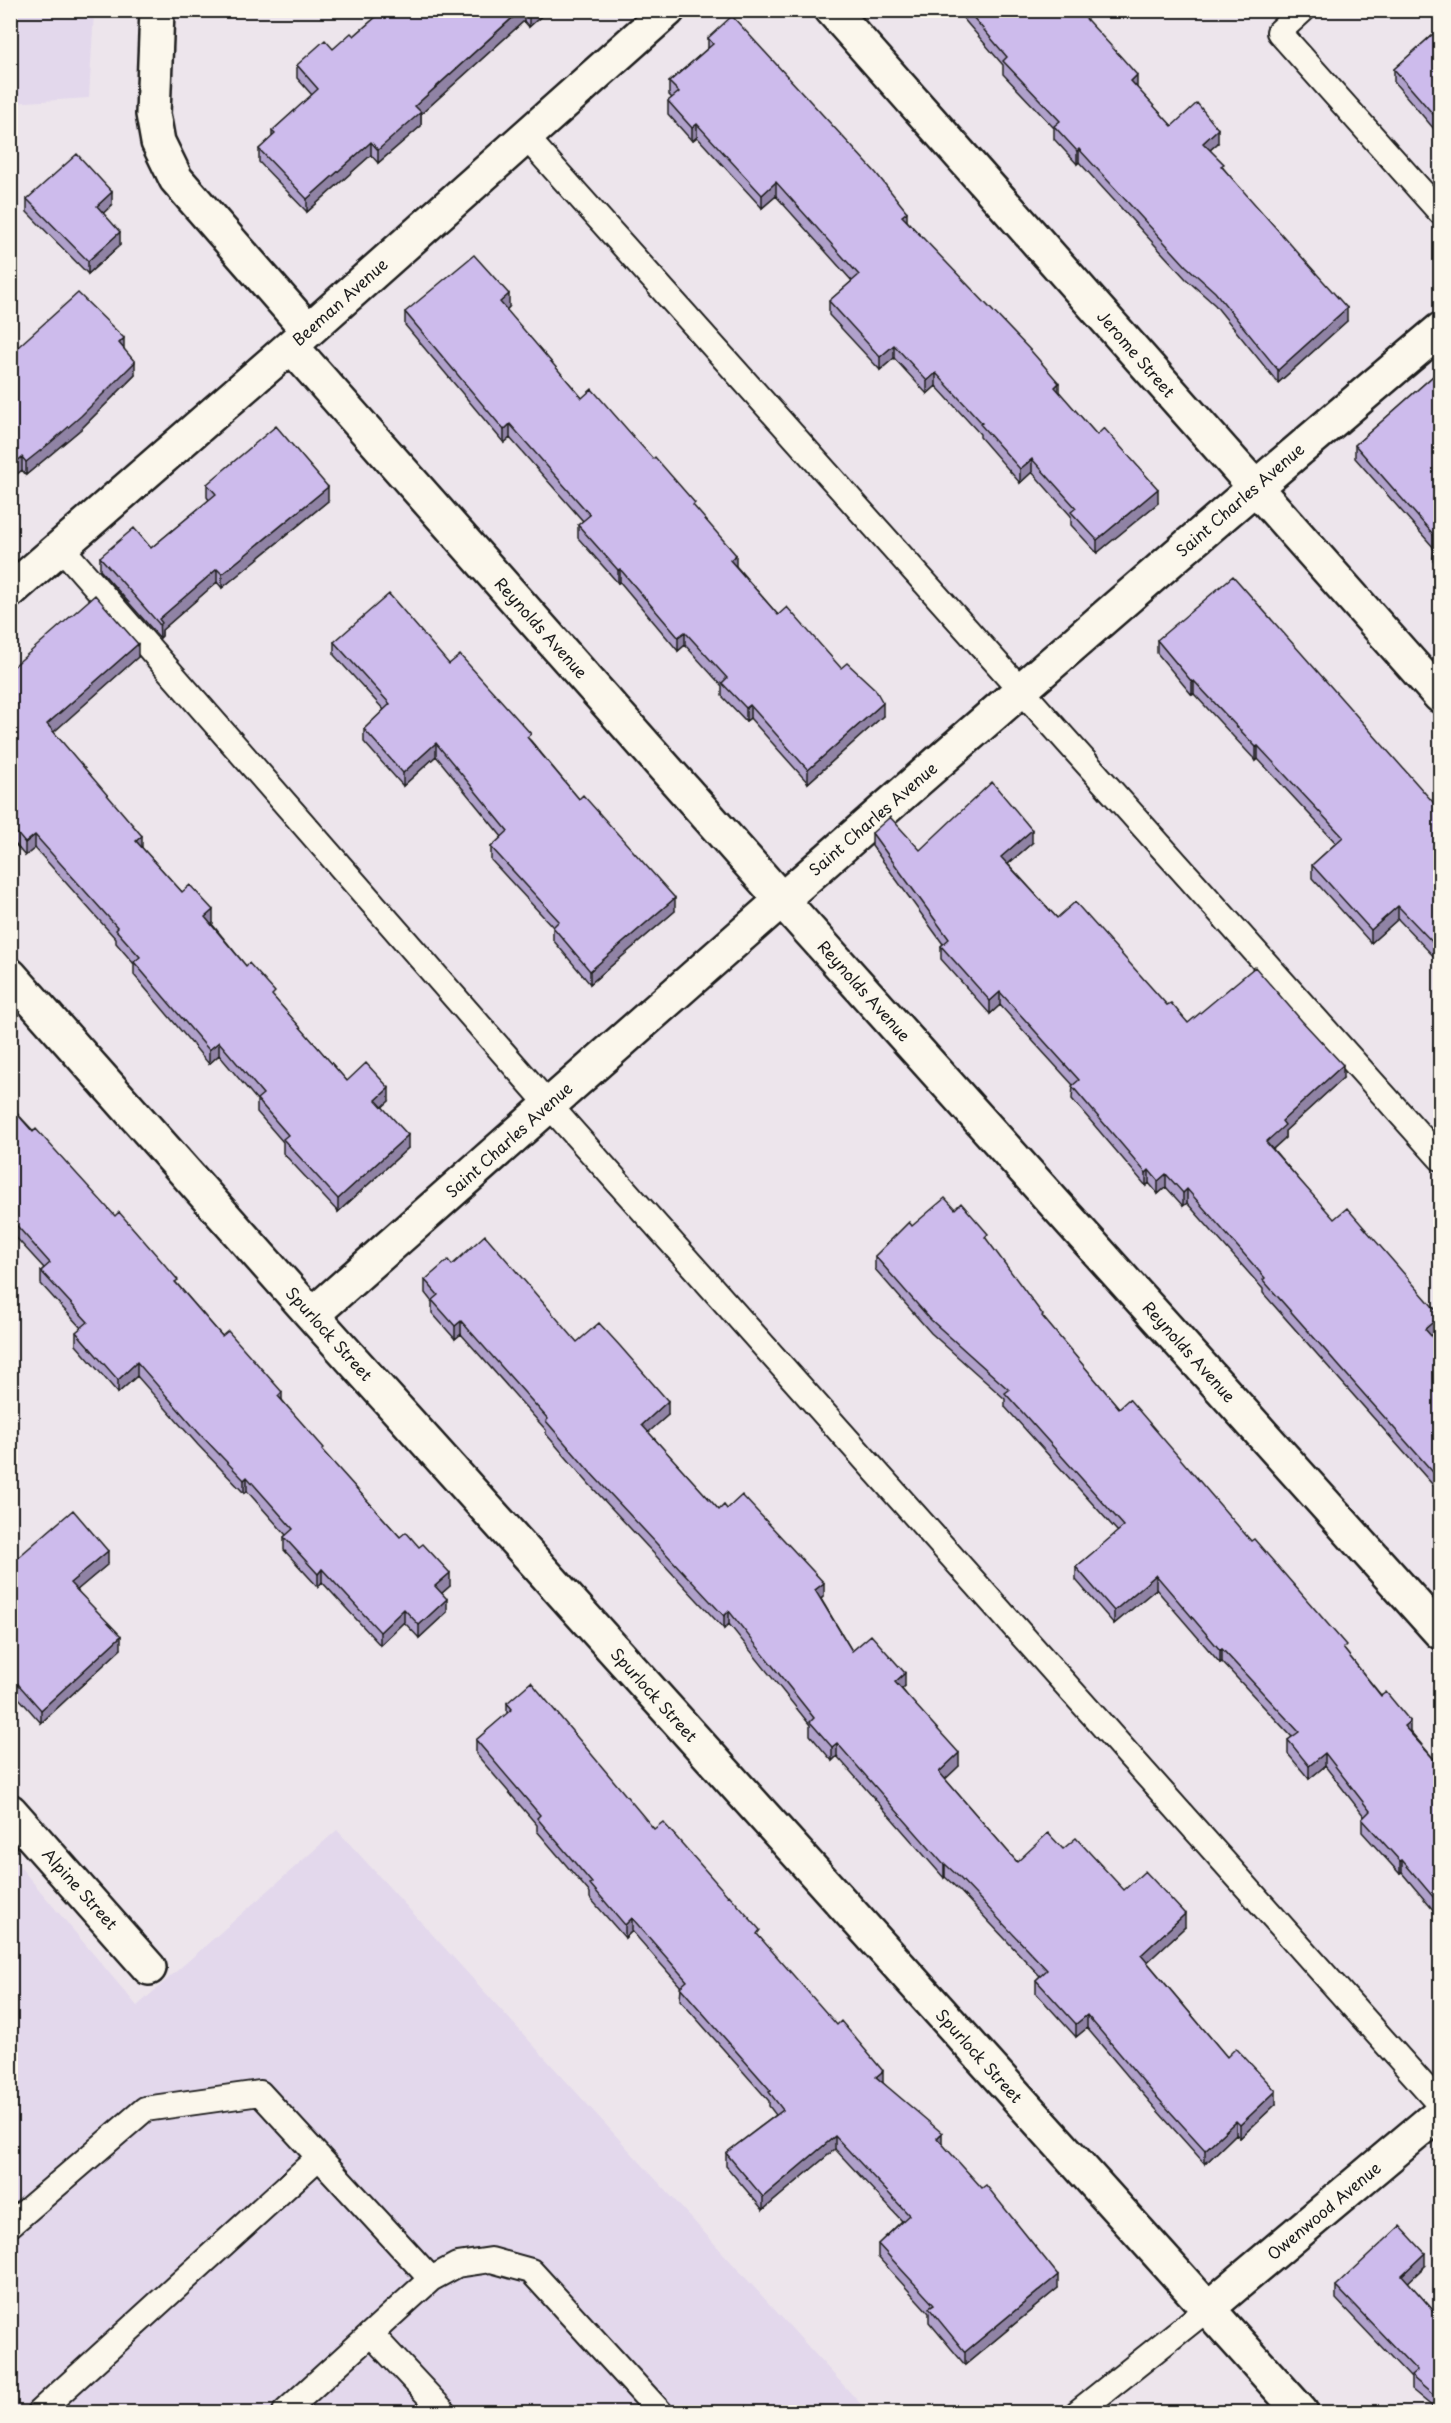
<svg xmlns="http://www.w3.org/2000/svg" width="1451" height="2423" font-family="'Playpen Sans',sans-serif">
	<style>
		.built { fill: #e3d8ec }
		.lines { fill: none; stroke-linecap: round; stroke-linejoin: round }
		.lane-casing { stroke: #1c1c1c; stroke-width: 28 }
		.street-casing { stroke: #1c1c1c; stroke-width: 38 }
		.lane { stroke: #fbf7ec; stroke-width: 24 }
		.street { stroke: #fbf7ec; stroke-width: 33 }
		.wall { fill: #b0a1cb; stroke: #1c1c1c; stroke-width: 1.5 }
		.shaded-wall { fill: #9083a5; stroke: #1c1c1c; stroke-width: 1.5 }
		.building { fill: #cdbbec; stroke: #1c1c1c; stroke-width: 1.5 }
		.labels { text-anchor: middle; stroke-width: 4.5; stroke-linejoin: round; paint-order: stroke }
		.street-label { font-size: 16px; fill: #1c1c1c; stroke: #fbf7ec }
	</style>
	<rect width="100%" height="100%" fill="#ede5ec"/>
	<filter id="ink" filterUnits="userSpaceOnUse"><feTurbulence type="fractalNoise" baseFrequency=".0167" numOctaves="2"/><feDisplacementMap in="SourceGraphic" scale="12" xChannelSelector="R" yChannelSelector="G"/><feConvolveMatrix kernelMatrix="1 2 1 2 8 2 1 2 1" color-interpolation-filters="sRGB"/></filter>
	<g filter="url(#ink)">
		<!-- built -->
		<path class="built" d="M11,10l83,1 -5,87 -78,5z
			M337,1830l531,582h-857l-1,-557 127,151z"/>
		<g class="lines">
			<!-- lane casing -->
			<g class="lane-casing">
				<path id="lane" d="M1303,10l-24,22 161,180
					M526,137l914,1021
					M60,546l489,559 891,999
					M10,2225l135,-116 115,-16 171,186
					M371,2334l73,78
					M39,2412l280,-255
					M285,2412l146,-133 26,-14 34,-5 40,11 129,141
					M1078,2412l129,-103"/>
			</g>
			<!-- street casing -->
			<g class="street-casing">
				<path id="street" d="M157,10l-4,104 5,28 18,37 132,151
					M832,10l608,686
					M291,346l490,553 659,733
					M10,591l281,-245 377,-336
					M10,975l302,340 989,1097
					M312,1315c374,-331 747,-663 1128,-985
					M10,1811l139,157
					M1207,2309l233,-196"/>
			</g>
			<!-- lane -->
			<use href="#lane" class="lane"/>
			<!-- street -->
			<use href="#street" class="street"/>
		</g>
		<!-- wall -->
		<path class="wall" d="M384,10h164l-19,17 -5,-6 -103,93v12l-43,37 -7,-8 -64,57 -48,-50v-13l13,-11v-7l40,-36 -15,-17v-13l36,-16 21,-13z
			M956,10h122l59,78 35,38 46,17 -8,7 14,19 123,152 -69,62 -63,-78 -29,-26 -107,-117 -2,2 -23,-25v-11l-51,-54v-9z
			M1440,28v108l-46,-54v-13z
			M708,38l199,183 190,214 61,68 -61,50 -26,-28v-9l-39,-44 -12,11 -40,-46v-3l-44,-48 -9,8 -33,-36 -14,12 -51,-55v-14l23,-20 -76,-85 -14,12 -65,-71 -5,4 -24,-27v-13l4,-3 -3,-3v-13l39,-34z
			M27,199l85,6 -9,8 17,32 -32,29 -61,-62z
			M509,307l-3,3 76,88 113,110 41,58 42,49 105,101 -75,67 -58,-65 -4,3 -24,-25v-10l-37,-41 -7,6 -58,-69 -2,1 -40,-45v-13l5,-4 -73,-83 -6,5 -99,-118v-13z
			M124,349l11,26 -54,54 -55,46 -4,-5 -12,10v-126z
			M1440,370v199l-7,-8 1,-13 -79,-90v-13z
			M207,484l121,17 -106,87 -5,-6 -55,48v6l-2,2 -60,-68v-13l51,-9 58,-48 -2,-3z
			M1157,640l283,170v153l-42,-44 -27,24 -59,-65v-13l24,-22 -78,-84 -2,2 -62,-67 -2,1 -35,-42z
			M334,642l115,22 82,77 48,58 96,112 -85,73 -37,-44v-13l-62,-67v-13l11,-10 -66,-81 -33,30 -39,-44v-13l20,-19 -50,-55z
			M138,657l-85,75 89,116 40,44 31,31 -1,1 34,42 101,115 42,20 -7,6 26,41 -70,64 -55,-59v-11l-26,-30v-12l-38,-45 -10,9 -75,-89v-11l-18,-21v-4l-81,-91 -10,8 -15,-18v-175l3,4z
			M872,833l48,17 112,-7 -24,21 49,54 110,87 21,18 155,55 -58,53v7l-12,11 167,197v147l-177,-200v-4l-76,-86 -4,3 -17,-19 -8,7 -9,-11 -3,3 -74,-87 1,-14 -73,-80 -10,9 -49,-55v-13l2,-2 -71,-98z
			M10,1106l168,179 44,51 60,64 42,53 76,84 50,49 -8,7 5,19 -28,26 -15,-16 -24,23 -58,-63 -4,5 -34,-37v-13l2,-2 -39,-44 -3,2 -46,-48 -61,-69 -19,17 -42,-48v-13l5,-4 -40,-44v-13l3,-3 -34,-37z
			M912,1226l76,16 55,76 76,90 227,244 64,79 30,35v152l-38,-45 -2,1 -38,-42v-13l2,-3 -39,-50 -16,13 -21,-25v-14l4,-3 -70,-75 -2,1 -64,-74 -42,35 -38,-44v-13l42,-35 -113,-125v-8l-74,-66 -56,-64v-13z
			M452,1265l125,77 91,73 -20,17 71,78 105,86 -3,3 31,52 53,35 -3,3 57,77 -14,13 72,83 46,-13 61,41 61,37 -38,35 80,95 49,47 -36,34 -4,-4 -31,30 -51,-57 -67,-79 -11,9 -40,-44v-13l4,-4 -81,-86 -14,-13 -1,1 -107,-122 -5,5 -22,-26v-10l-81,-101 -5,5 -135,-145 -43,-50v-4l-85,-96 -6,5 -23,-26v-11l-7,-9v-13z
			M10,1554l5,6 93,4 -31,26 44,59 -80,74 -31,-35z
			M507,1703l147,126 106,109 123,145 59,61 116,144 -93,77 -36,-43v-9l-51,-56v-13l24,-23 -67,-72 -72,61 -37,-44v-13l50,-38 -7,-9v-5l-89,-101 1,-13 -49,-56 -7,7 -35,-40v-5l-53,-62v-6l-61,-71v-14l31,-26z
			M1425,2266l-17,16 32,36v94h-1l-28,-23v-11l-75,-79v-13z"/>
		<!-- shaded-wall -->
		<path class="shaded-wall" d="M521,10h3v11l-103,93v12l-43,37v-13l37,-44z
			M533,10h15l-19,17v-13z
			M1137,75v14l-6,-8z
			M697,124v13l-5,4v-13z
			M1218,129v14l-15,13v-13z
			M371,142v13l-64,57v-13z
			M1079,149v13l-2,2v-13z
			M776,182v14l-14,12v-13z
			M112,192v13l-15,14v-13z
			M907,212v13l-5,-9z
			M120,232v13l-32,29v-13z
			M509,294v13l-9,9v-14z
			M1347,308v13l-69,62v-13z
			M124,338v13l-5,-8z
			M894,345v13l-14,12v-13z
			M135,362v13l-54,54 -55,46v-13z
			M936,373v13l-9,8v-13z
			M1059,383v13l-4,-9z
			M510,424v14l-6,5v-13z
			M22,457v13l-12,10v-13z
			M1032,459v13l-12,11v-14z
			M328,487v14l-106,87v-14z
			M1158,489v14l-61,50v-13z
			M736,555v13l-6,-8z
			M217,569v13l-55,48v6l-2,2 -1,-19z
			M620,569v13l-2,1v-13z
			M685,632v13l-7,6v-14z
			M138,644v13l-91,81v-14z
			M1194,681v13l-2,1v-13z
			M883,703v13l-75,67v-13z
			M750,705v13l-4,3v-13z
			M436,743v13l-33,30v-13z
			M1258,746v13l-2,2v-14z
			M1032,830v13l-31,27v-13z
			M35,835v13l-10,8v-13z
			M142,836v13l-6,-8z
			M675,898v13l-85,73v-13z
			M1398,906v13l-27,24v-13z
			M213,910v13l-8,7v-13z
			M1000,992v13l-10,9v-13z
			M219,1042v13l-10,9v-14z
			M1343,1065v13l-58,53v7l-19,17v-13l16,-21z
			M389,1088v13l-13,12v-13z
			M408,1135v13l-70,64v-13z
			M1149,1170v13l-3,3v-13z
			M1166,1174v13l-8,7v-13z
			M1187,1189v14l-4,3v-13z
			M1440,1316v13l-15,13v-13z
			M461,1321v13l-6,5v-13z
			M137,1362v14l-19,17v-13z
			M282,1392v14l-4,-10z
			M668,1401v14l-26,23v-13z
			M247,1477v14l-3,2v-13z
			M108,1551v13l-38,32v-13z
			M322,1569v13l-4,5v-13z
			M450,1573v13l-15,13v-13z
			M1156,1575v14l-42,35v-13z
			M824,1583v13l-9,8v-14z
			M447,1599v13l-28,26v-13z
			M404,1609v13l-24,23v-13z
			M729,1611v13l-5,5v-13z
			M121,1636v13l-80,74v-13z
			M1222,1649v13l-2,1v-13z
			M905,1673v13l-10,9v-13z
			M1410,1721v13l-6,-8z
			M837,1743v13l-5,5v-14z
			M959,1753v13l-20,19v-13z
			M1325,1753v13l-16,13v-13z
			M1402,1860v13l-2,1v-13z
			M945,1864v13l-1,1v-13z
			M1185,1914v13l-44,41v-13z
			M632,1918v13l-7,7v-13z
			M1087,2015v13l-11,9v-13z
			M883,2071v13l-7,-7z
			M1276,2091v13l-36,34v-13z
			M1236,2121v13l-31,30v-14z
			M942,2133v14l-5,-9z
			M835,2136v13l-72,61v-13z
			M1425,2253v13l-23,22v-13z
			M1058,2275v13l-93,77v-13z"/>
		<!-- building -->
		<path class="building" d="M384,10h137l-106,96 6,6 -43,38 -7,-8 -64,57 -48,-50 16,-15 -3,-3 46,-42 -21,-24 28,-25 8,9 18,-16 3,3z
			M526,10h7l-4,4z
			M967,10h111l45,49 14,16 -6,6 41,45 25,-23 21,26 -15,14 21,21 -3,2 126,142 -69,62 -63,-78 -29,-26 -107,-117 -2,2 -23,-25 6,-5 -57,-60 4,-4z
			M732,16l144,157 31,39 -5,4 130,136 27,31 -4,4 42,48 7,-7 54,61 -61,51 -26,-28 5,-4 -44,-49 -12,10 -40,-45 2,-1 -46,-50 -9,8 -33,-36 -14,12 -51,-56 30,-26 -83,-93 -14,13 -65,-71 -5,4 -24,-27 11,-9 -10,-10 44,-38 -5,-6z
			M1440,28v94l-46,-53z
			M77,154l35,38 -15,14 23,26 -32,29 -61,-62z
			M474,255l35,39 -9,8 82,96 10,-9 61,70 2,-2 40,46 -2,2 43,50 -6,5 48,55 9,-8 54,61 6,-5 28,26 8,14 -75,67 -58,-65 -4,3 -24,-25 5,-5 -42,-46 -7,5 -58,-68 -2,1 -40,-45 12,-10 -80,-91 -6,6 -99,-118z
			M78,293l46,45 -5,5 16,19 -54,54 -31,27 -24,19 -4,-5 -12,10v-113z
			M1440,370v186l-7,-8 7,-6 -85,-97z
			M276,426l52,61 -106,87 -5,-5 -58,50 3,4 -2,2 -60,-68 34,-29 17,20 65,-54 -9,-10z
			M1233,576l207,234v140l-42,-44 -27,24 -59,-65 31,-28 -85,-91 -2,1 -62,-66 -2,1 -35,-42z
			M389,594l60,70 11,-9 71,79 -4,3 52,62 4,-4 92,103 -85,73 -37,-44 6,-6 -68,-74 17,-16 -72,-88 -33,30 -39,-44 26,-25 -56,-62z
			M95,595l43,49 -91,80 95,112 -6,5 46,51 8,-7 23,25 -8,7 41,49 3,-3 26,29 -3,3 75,86 19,-18 23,25 -13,12 32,35 -70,64 -55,-60 5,-4 -31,-36 6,-5 -44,-52 -10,8 -75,-88 6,-5 -24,-27 2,-2 -83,-93 -10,8 -15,-18v-162l3,4z
			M992,782l40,48 -31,27 56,61 18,-16 92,103 4,-2 17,20 67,-56 47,54 41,44 -61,56 3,4 -19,17 68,77 13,-11 93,107v1l-15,13 15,17v134l-177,-200 2,-2 -78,-89 -4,4 -17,-19 -8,7 -9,-11 -3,3 -74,-87 7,-6 -79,-88 -10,9 -49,-55 8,-7 -77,-106 18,-16 30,33z
			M10,1106l23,26 3,-3 79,87 4,-4 59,68 -3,2 47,54 6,-5 54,61 -4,4 46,52 -2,2 78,87 6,-5 13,15 4,-3 27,29 -15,13 12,13 -28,26 -15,-16 -24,23 -58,-63 -4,5 -34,-37 9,-8 -46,-52 -3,3 -46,-48 -61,-70 -19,18 -42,-48 12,-10 -47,-51 9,-8 -40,-45z
			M945,1198l10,11 6,-6 27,31 -3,3 58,78 -1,1 77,92 10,-9 122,142 3,-2 92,106 -3,3 38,48 5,-4 24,29 -6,5 36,40v139l-38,-45 -2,1 -38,-42 8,-8 -45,-58 -16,13 -21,-26 11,-8 -77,-83 -2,1 -64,-75 -42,36 -38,-44 48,-41 -119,-133 4,-3 -78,-70 -56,-64 34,-34 3,4z
			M485,1235l92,107 22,-19 21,23 48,55 -26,24 77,85 5,-5 3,4 15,-14 82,88 -9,7 37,61 19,-16 34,38 -10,9 64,71 -20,19 78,90 31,-29 15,16 13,-11 48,52 21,-19 40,43 -44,41 86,102 9,-9 40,43 -36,34 -4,-4 -31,29 -51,-56 -67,-79 -11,9 -40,-44 11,-10 -88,-93 -14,-13 -1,1 -107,-122 -5,4 -22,-25 4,-4 -85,-107 -5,5 -135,-145 -43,-50 2,-2 -87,-98 -6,5 -23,-26 6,-5 -13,-15 23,-20 4,5z
			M73,1510l35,41 -38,32 51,53 -80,74 -31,-35v-121l5,6z
			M531,1682l123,147 9,-7 65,74 1,-1 31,35 -3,4 80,91 4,-4 42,50 -7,6 66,56 -5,5 45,50 4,-3 72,90 -93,77 -36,-44 5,-3 -56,-61 31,-29 -74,-79 -72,61 -37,-44 57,-43 -14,-18 2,-1 -91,-104 7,-6 -55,-63 -7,7 -35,-41 2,-1 -55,-65 3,-3 -64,-75 36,-31 -5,-6z
			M1400,2226l25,27 -23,22 38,43v83l-29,-25 6,-5 -81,-85z"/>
	</g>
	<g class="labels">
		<!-- street labels -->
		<g class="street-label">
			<text transform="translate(340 302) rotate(-42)" y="6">Beeman Avenue</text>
			<text transform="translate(1136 354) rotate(49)" y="6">Jerome Street</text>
			<text transform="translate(1240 500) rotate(-41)" y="6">Saint Charles Avenue</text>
			<text transform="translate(541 628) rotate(48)" y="6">Reynolds Avenue</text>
			<text transform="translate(873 819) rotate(-41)" y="6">Saint Charles Avenue</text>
			<text transform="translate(864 991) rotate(48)" y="6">Reynolds Avenue</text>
			<text transform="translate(509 1140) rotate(-42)" y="6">Saint Charles Avenue</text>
			<text transform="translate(329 1334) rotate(48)" y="6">Spurlock Street</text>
			<text transform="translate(1189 1352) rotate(48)" y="6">Reynolds Avenue</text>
			<text transform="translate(654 1695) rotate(48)" y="6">Spurlock Street</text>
			<text transform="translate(80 1889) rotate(48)" y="6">Alpine Street</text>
			<text transform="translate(979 2056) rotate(48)" y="6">Spurlock Street</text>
			<text transform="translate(1324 2211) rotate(-40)" y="6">Owenwood Avenue</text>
		</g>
	</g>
	<!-- margin -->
	<rect width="1451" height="2423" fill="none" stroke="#fbf7ec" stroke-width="36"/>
	<rect x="18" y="18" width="1415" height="2387" fill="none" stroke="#1c1c1c" stroke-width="2" filter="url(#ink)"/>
</svg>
